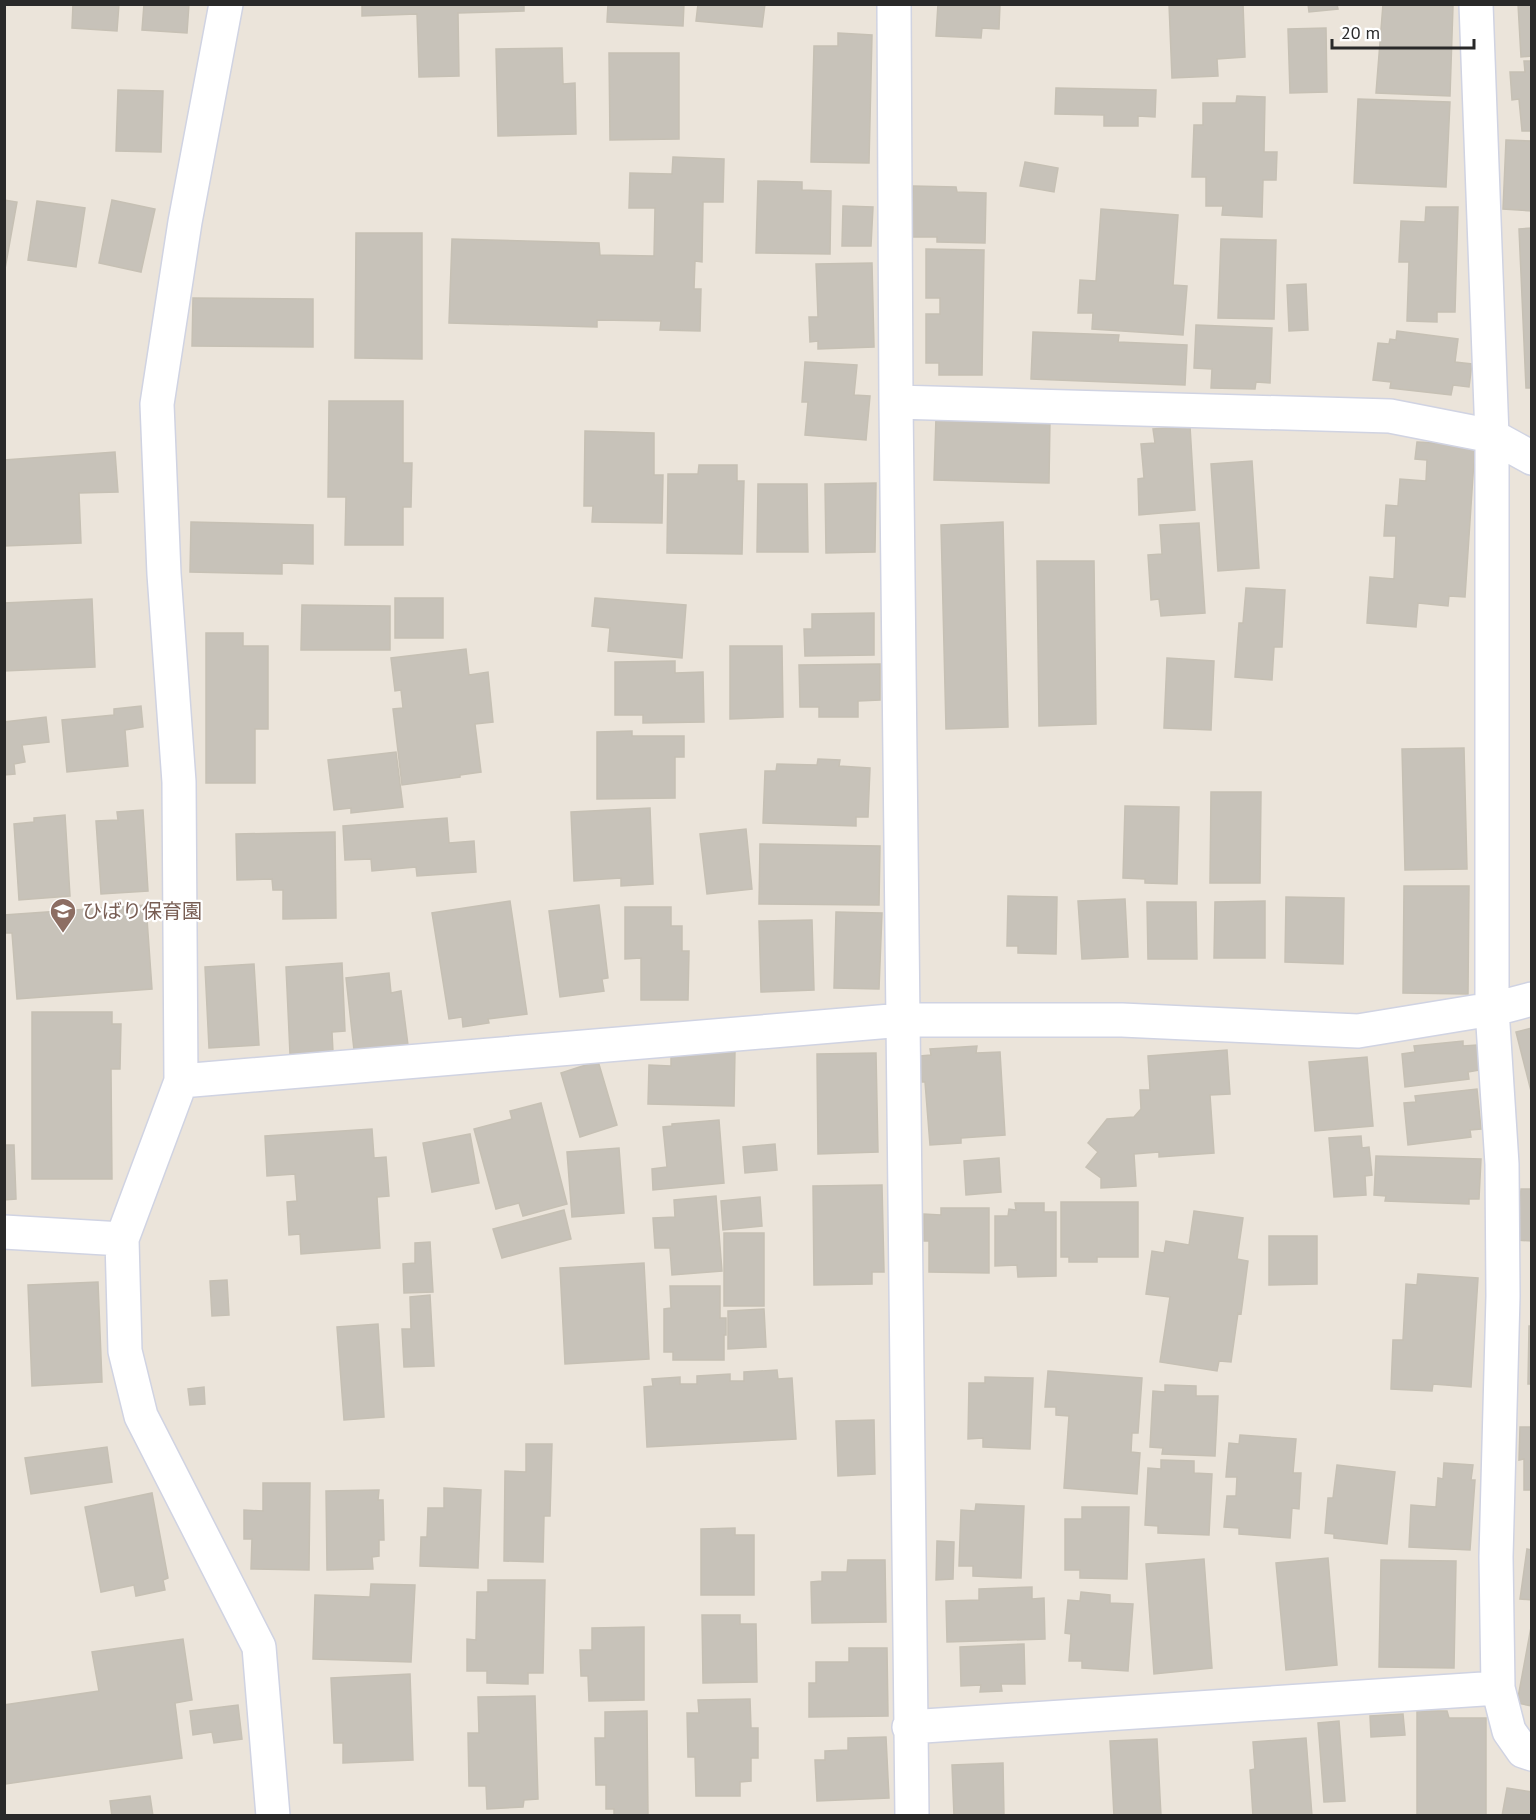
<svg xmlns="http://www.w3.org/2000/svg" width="1536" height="1820" font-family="'PT Sans','Noto Sans JP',sans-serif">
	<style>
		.building { fill: #c7c2b9; stroke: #c6c0b4; stroke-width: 1.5 }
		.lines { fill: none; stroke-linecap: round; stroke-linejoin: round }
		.minor-casing { stroke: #d0d3e2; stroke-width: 36 }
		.minor { stroke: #fff; stroke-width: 33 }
		.labels { text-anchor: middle; stroke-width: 4.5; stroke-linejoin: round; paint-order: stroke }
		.education-label { font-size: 20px; fill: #785e54; stroke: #fff; text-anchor: start }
	</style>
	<rect width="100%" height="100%" fill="#ebe4da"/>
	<!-- building -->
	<path class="building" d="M73,4h46l-2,27 -45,-3z
		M144,4h45l-2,29 -45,-3z
		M362,4h162v7l-66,2 1,63 -40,1 -2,-63 -55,2z
		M608,4h76l-1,22 -76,-4z
		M698,4h67l-3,23 -66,-6z
		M938,4h62l-1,25 -17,-1 -1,10 -45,-2z
		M1169,4h74l2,53 -28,2 1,17 -46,2z
		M1308,4h29l1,5 -29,3z
		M1383,4l70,2 -3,90 -74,-3z
		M1518,4h14v52l-11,1z
		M1326,28l1,64 -37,1 -2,-64z
		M838,33l34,2 -3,128 -58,-1 3,-116h24z
		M562,48l1,36 12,-1 1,51 -78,2 -2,-87z
		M609,53h70v86l-69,1z
		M1524,61h8v70h-10l-3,-32 -7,1 -2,-28h15z
		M1056,88l100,2 -1,27 -17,-1v10h-34v-11l-49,-1z
		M118,90l45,1 -2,61 -45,-1z
		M1237,96l28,1 -1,55h13l-1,28h-13l-1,37 -40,-2 1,-9h-17v-29h-14l2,-52h9v-22h33z
		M1358,99l92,3 -4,85 -92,-4z
		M1506,140l26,1v70l-29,-2z
		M673,157l51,2 -1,43h-20l-1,60 -7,-1 -1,28h7l-1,42 -40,-1 1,-9 -64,-1v7l-148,-4 3,-84 147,4 1,12 54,1 1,-48h-26l1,-35 42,1z
		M1025,162l33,6 -4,24 -34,-6z
		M758,181l44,1v8l29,1 -1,63 -74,-1z
		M913,186l43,1 1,5 29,1 -1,50 -48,-1v-5h-26z
		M4,200l13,2 -12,67h-1z
		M112,200l43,9 -14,63 -42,-9z
		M37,201l48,7 -9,59 -48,-7z
		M843,206l30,1 -2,39h-29z
		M1426,207h32l-3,105h-18v10l-30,-1 2,-59h-10l2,-41 24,1z
		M1101,209l77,6 -5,70 14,1 -4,49 -91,-6 1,-16h-15l2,-33 16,1z
		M1532,228v160h-6l-7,-159z
		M356,233h66v126l-67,-1z
		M1221,239l55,1 -2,79 -56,-1z
		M926,249l58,1 -2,125h-43v-12h-13v-49h14v-16h-14z
		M872,263l2,84 -56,2v-8l-8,1 -1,-25h9l-2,-53z
		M1306,284l2,46 -19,1 -2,-46z
		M193,298l120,1v48l-121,-1z
		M1196,325l76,3 -2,55 -14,-1 -1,7 -44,-1 1,-19 -18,-1z
		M1397,331l61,8 -3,23 17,2 -3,23 -16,-2 -2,10 -61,-7 1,-6 -18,-2 5,-37 11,1 1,-5 6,1z
		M1033,332l86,3 -1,7 69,3 -2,40 -154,-6z
		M805,362l52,3 -3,30 16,1 -4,44 -61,-5 3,-33h-6z
		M329,401h74v62h9l-1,44h-8v38h-58l1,-48h-18z
		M936,417l114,2 -1,64 -115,-3z
		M1190,426l5,84 -56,5 -1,-36 6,-1 -3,-34 14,-1 -2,-14z
		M585,431l69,2v42h9l-1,48 -70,-1 1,-16h-9z
		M1417,442l58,3 -10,152 -16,-1 -1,10 -30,-3 -2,24 -49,-4 3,-46 24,2 2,-43h-12l2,-31 12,1 2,-27 26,2 1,-21 -12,-1z
		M115,452l3,40 -39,1 2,50 -77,3v-86z
		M1252,461l7,107 -41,3 -7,-107z
		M699,465h38v16h7l-2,73 -75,-1 1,-79h30z
		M876,483l-1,69 -49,1 -1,-69z
		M758,484h49l1,68h-51z
		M191,522l122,3v39l-31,-1v11l-92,-2z
		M1003,522l5,205 -62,2 -5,-204z
		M1199,523l6,90 -44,3 -2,-17 -8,1 -3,-45 14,-1 -2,-29z
		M1037,561h57l2,163 -57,2z
		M1246,588l39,2 -3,57h-8l-2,33 -37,-3 4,-54h4z
		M395,598h48v40h-48z
		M595,598l91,7 -4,53 -74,-7 2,-23 -18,-2z
		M92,599l3,68 -91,4v-68z
		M302,605l88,1v44h-89z
		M874,613v42l-69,1 -1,-27h8v-15z
		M206,633h37v13h25v83h-13v54h-49z
		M730,646h52l1,71 -53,2z
		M466,649l3,26 19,-3 5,50 -18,2 6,48 -21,3v2l-58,8 -9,-76 10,-1 -2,-18 -6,1 -4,-33z
		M1167,658l47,3 -3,69 -47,-2z
		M675,661v12l28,-1 1,50 -61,1v-8h-28v-53z
		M880,664v36l-22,1v16h-39v-10h-19l-1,-42z
		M141,706l2,21 -18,3 3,36 -61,6 -5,-52 52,-5v-6z
		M46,717l3,25 -27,3 3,17 -11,2 1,10 -11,1v-53z
		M632,731v5h52v21h-9v41l-78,1v-67z
		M1464,748l3,121 -62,1 -3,-121z
		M396,752l7,55 -52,6v-5l-17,2 -6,-50z
		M818,759l22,1 -1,6 31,2 -2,49h-12v9l-93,-3 2,-52h11l1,-7 40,1z
		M1211,792h50l-1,91h-50z
		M1125,806l54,1 -2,77 -32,-1v-4l-22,-1z
		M650,808l3,76 -32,2v-8l-47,3 -3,-69z
		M143,810l5,81 -47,3 -5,-73 22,-1 -1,-8z
		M65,815l5,81 -51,4 -5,-76 20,-2v-4z
		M447,818l2,25 25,-2 2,31 -59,4 -1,-9 -44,4 -1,-12 -26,1 -2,-34z
		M746,829l6,60 -45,5 -7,-60z
		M335,832l1,86 -53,1v-29h-10l-1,-11 -35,1 -1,-46z
		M760,844l120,2 -1,59 -120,-1z
		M1404,886h65l-1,108 -65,-1z
		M1008,896l49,1 -1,57 -38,-1v-7h-11z
		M1286,897l58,1 -1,66 -58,-2z
		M1125,899l3,58 -46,2 -4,-58z
		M510,901l17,113 -39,5 1,4 -26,4 -1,-10 -13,2 -17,-106z
		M1265,901v57h-51l1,-56z
		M1147,902h49l1,57h-49z
		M146,905l6,84 -135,10 -5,-66h-8v-18z
		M599,905l9,73 -6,1 2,12 -44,6 -11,-86z
		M625,907h46v19h11v25h7l-1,49h-47v-42l-16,1z
		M836,912l46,1 -3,76 -45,-1z
		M812,920l2,70 -53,2 -2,-71z
		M342,963l3,68 -13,1 1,20 -43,2 -4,-87z
		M254,964l5,81 -50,3 -4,-81z
		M389,973l2,20 10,-2 7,54 -24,3 -29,11 -9,-81z
		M32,1012h80v12h9l-1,45h-9l1,110h-80z
		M1532,1028v63h-1l-15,-59z
		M1463,1041v5l14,-1 3,25 -12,2 1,7 -64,8 -3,-33 13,-2 -1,-6z
		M977,1046l-1,7 24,-1 5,83 -44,3v5l-31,2 -5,-63h-3l-2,-26 11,-1 -1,-6z
		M671,1049l64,1 -1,56 -86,-2 1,-39 22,1z
		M1227,1050l3,44 -20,1 4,58 -55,4v-5l-25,2 2,32 -35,2v-10l-15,-11 12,-15 -10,-9 19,-24 27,-2 7,-8 -1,-19h10l-2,-34z
		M876,1053l2,99 -60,2 -1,-100z
		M1367,1057l6,69 -58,5 -6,-69z
		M598,1061l19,64 -37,12 -19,-64z
		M1477,1089l4,40 -11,1 1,7 -63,8 -4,-42 12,-1 -1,-6z
		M541,1103l26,101 -44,12 -4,-13 -23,6 -22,-80 38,-10 -2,-8z
		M719,1120l5,63 -71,7 -1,-21 15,-2 -4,-40 9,-1v-2z
		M372,1129l2,29 12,-1 3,39 -12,1 3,51 -79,6 -1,-20 -11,1 -2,-33 10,-1 -2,-27 -28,2 -2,-40z
		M470,1134l9,49 -47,9 -9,-49z
		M1361,1136l1,12 7,-1 3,28 -7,1 1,19 -32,2 -5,-59z
		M775,1144l2,26 -32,3 -2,-26z
		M4,1145h10l2,54 -12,1z
		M619,1148l5,65 -52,4 -5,-65z
		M1376,1156l105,3 -2,40h-10v5l-84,-3 1,-5 -12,-1z
		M999,1158l2,34 -35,3 -2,-34z
		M882,1185l2,87h-12v12l-58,1 -1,-99z
		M1521,1189h11v52l-16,-1z
		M716,1196l6,75 -50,4 -2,-27h-15l-2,-30 22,-1 -1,-17z
		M760,1197l2,29 -39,4 -2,-29z
		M1061,1202h77v55h-41v5h-28v-5h-8z
		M1015,1203h29v9h12v64l-38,1 -1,-12 -22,1v-50h13l1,-7 7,1z
		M941,1208h48v65l-60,-1v-31h-5v-27l17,1z
		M564,1210l7,29 -69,19 -9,-29z
		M1194,1211l49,7 -6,41 11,2 -7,53 -3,-1 -7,49 -12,-1 -2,10 -57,-9 10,-65 -24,-3 6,-43 12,2 2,-12 23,4z
		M724,1233h40v73h-40z
		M1269,1236h48v48l-48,1z
		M430,1242l3,50 -29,1 -1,-29 12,-1v-20z
		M644,1263l5,96 -84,5 -5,-96z
		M1418,1274l60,4 -7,109 -38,-3 -1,7 -41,-2 2,-49h10l3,-56 11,1z
		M227,1280l2,35 -17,1 -2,-35z
		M98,1282l4,100 -70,4 -4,-101z
		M670,1286h50v32h6v17h-2v25h-51v-8h-9v-43l7,-1z
		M430,1295l4,71 -30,1 -2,-38h9l-1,-32z
		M764,1309l2,38 -38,2v-38z
		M378,1324l6,93 -40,3 -7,-93z
		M1529,1326h3v58h-4z
		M777,1370l1,9 14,-1 4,61 -149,8 -3,-60 9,-1 -1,-7 28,-2v7h17v-8l33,-2v7h14v-9z
		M1048,1371l94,7 -4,55h-6l-1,19 9,1 -3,41 -73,-6 5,-72 -13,-1v-8h-11z
		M985,1377l48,1 -3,71 -47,-2v-9l-15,1 1,-56h16z
		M1165,1385l31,1v10h22l-3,60 -53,-2 1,-6 -13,-1 3,-56 12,1z
		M204,1387l1,17 -15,1 -2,-16z
		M874,1420l1,54 -37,2 -2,-55z
		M1520,1427h12v63h-8v-31l-5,1z
		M1240,1435l56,4 -3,34h8l-2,36 -7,-1 -2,30 -51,-4v-6l-15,-1 3,-31h9l1,-19h-11l3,-34 10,1z
		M526,1444h26l-2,72h-6l-1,46 -39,-1 1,-90 21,1z
		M107,1447l5,35 -81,12 -6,-36z
		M1161,1460l33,1v12l18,1 -3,61 -51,-2v-7l-13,-1 3,-57 13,1z
		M1444,1463l29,2 -2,15h4l-5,70 -61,-3 2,-42 25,2 2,-29 5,1z
		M1337,1465l58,7 -8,72 -53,-6v-4l-9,-1 3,-35h5z
		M263,1483h47l-1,87 -58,-1 1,-30h-8v-29l19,1z
		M444,1488l37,2 -3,78 -58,-2 1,-29h6l1,-29h16z
		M379,1490l-1,10h5l1,40h-5v16l-7,1 1,12 -46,1 -1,-79z
		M152,1493l16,85 -5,2 2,10 -29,6 -2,-11 -33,7 -16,-85z
		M976,1504l48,2 -3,72 -48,-2v-10h-14l2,-56 14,1z
		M1082,1507h47l-2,72 -47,-1v-8h-15v-51h17z
		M735,1528v7h19v60h-53v-66z
		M937,1541l17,1 -1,37 -17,1z
		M1527,1549l5,1v50l-12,-1z
		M1328,1558l9,107 -51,5 -10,-107z
		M1204,1559l8,109 -58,6 -8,-110z
		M848,1560h37l1,62 -74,1 -1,-41 11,-1v-9h25z
		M1381,1560l75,1 -2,107 -75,-1z
		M488,1580h57l-2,93h-15v11l-41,-1v-12h-20v-32l9,1 1,-48h11z
		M371,1584l44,1 -4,77 -98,-3 2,-64 55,2z
		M1032,1587v12l12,-1 1,41 -98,3 -1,-41 33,-1v-11z
		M1081,1592l29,3v8l23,1 -5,67 -46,-3v-7h-13l2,-27 -6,-1 3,-33 12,1z
		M702,1615h38v9h16l1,58 -54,1z
		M1532,1622v84l-15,-3z
		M644,1627v73l-55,1 -1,-25h-7l-1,-26h12v-22z
		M183,1639l9,61 -17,3 7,55 -176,26 -2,-14v-65l95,-14 -7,-39z
		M1024,1644l1,40h-24l1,7 -22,1 1,-7 -20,1 -1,-39z
		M849,1648h38l1,68 -79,1v-34h7v-21h33z
		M410,1674l3,86 -70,3v-20h-9l-3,-65z
		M535,1696l3,103 -14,1 -1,7 -36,2 -1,-23h-17l-1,-53h11l-1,-36z
		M750,1699l1,29h7v30h-7v23l-11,1v14h-44l-1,-39h-7l-1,-44h12l-1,-13z
		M238,1705l4,34 -28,4 -2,-11 -19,3 -3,-24z
		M647,1711l1,105h-34v-7h-8v-24h-10l-1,-47h10v-26z
		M1417,1711h30l2,7h37v98h-69z
		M1403,1714l2,21 -34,2 -1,-21z
		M1339,1721l6,80 -21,1 -6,-79z
		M886,1737l3,61 -72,3 -2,-41h10v-9l23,-1v-12z
		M1306,1738l6,78h-59l-3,-46 5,-1 -2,-27z
		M1157,1739l4,77h-47l-4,-75z
		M1003,1763l1,53h-50l-2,-51z
		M1507,1788l25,4v24h-30z
		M150,1796l3,20h-41l-2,-15z"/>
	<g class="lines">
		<!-- minor casing -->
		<g class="minor-casing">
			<path id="minor" d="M226,4l-41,218 -28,182 7,170 15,208 2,299 -59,158 3,112 16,65 118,231 14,169
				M894,4l2,398 16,1414
				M1476,4l16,432v573l10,155 1,132 -7,261 2,131 11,43 14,20 9,3
				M896,402l494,14 102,20 40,22
				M181,1081l722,-61h219l236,11 140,-23 34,-9
				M4,1232l118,7
				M909,1727l589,-39"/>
		</g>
		<!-- minor -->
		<use href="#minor" class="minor"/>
	</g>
	<!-- icons -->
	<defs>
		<g id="school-pin" transform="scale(1.35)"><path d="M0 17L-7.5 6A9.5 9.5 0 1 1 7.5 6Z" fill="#8d6e63" stroke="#fff"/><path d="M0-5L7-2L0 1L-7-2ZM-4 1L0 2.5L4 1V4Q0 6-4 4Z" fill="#fff"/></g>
	</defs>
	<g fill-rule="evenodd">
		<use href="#school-pin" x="63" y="911"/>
	</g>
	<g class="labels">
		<!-- education labels -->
		<g class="education-label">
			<text x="82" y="918">ひばり保育園</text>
		</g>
	</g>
	<!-- border -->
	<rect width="1536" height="1820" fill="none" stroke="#292929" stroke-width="12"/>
	<!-- scale -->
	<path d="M1332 39v9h142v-9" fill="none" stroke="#292929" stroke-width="3"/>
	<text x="1341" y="39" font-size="18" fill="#292929" stroke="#ffffff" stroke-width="4.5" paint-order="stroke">20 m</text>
</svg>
